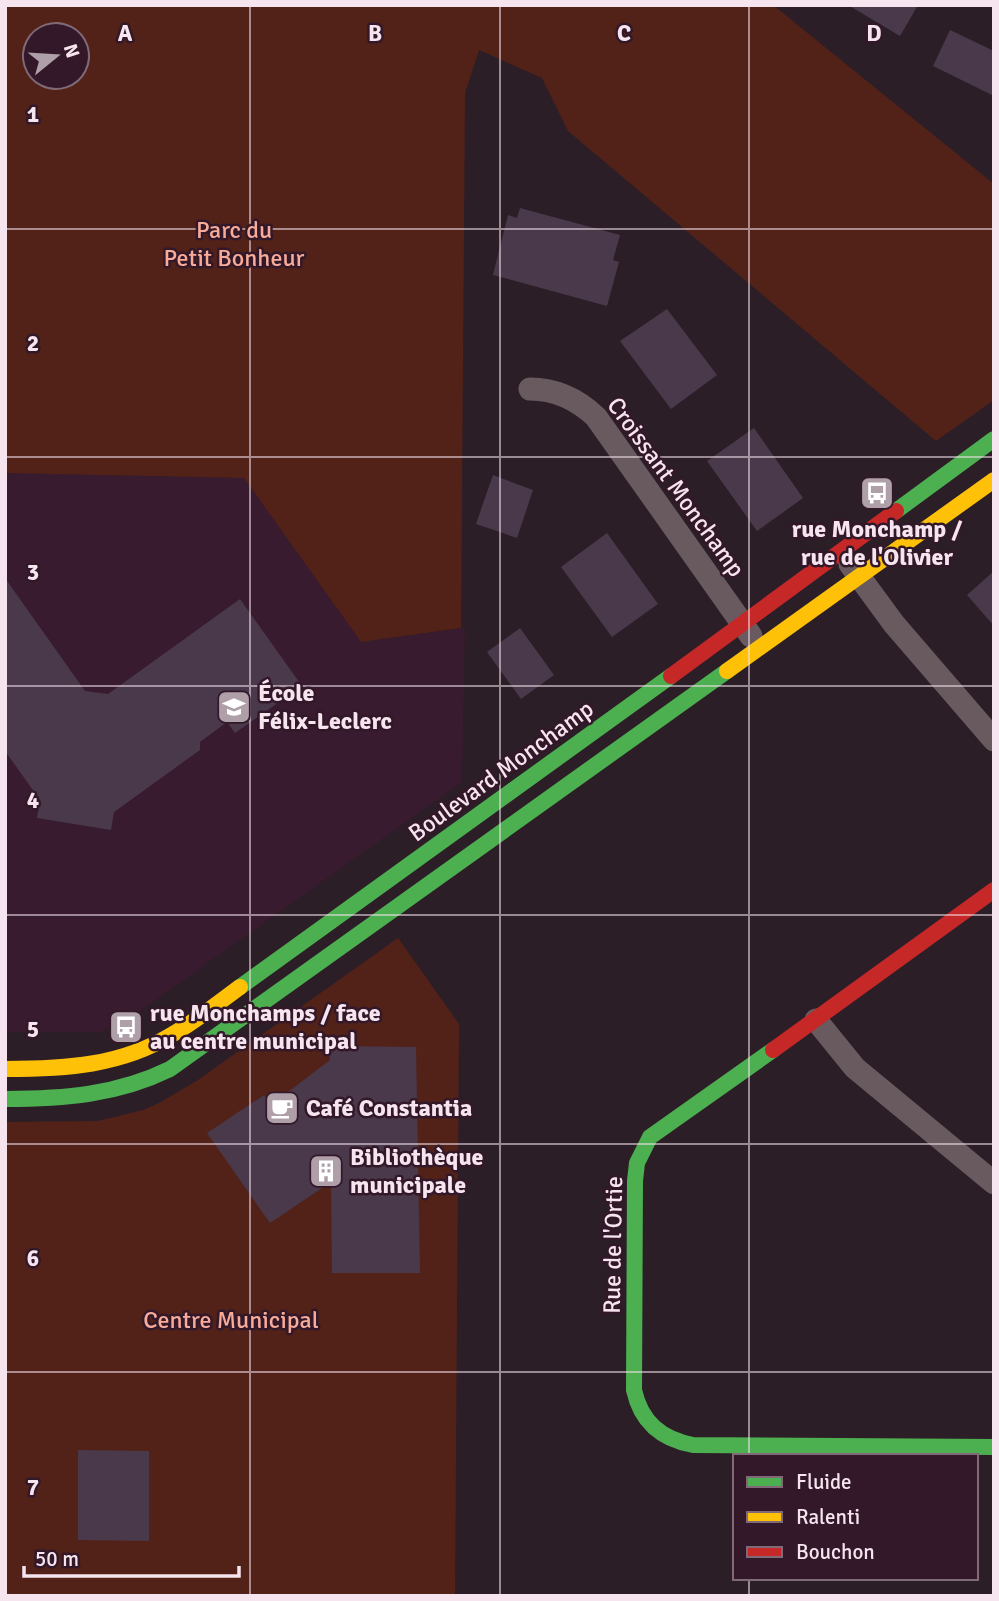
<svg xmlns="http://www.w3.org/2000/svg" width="999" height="1601" font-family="Signika,sans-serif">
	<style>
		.built { fill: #391b2f }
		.green { fill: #522219; fill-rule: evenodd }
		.building { fill: #49394b }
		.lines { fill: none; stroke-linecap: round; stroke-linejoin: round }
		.street { stroke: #685a5e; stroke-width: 23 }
		.fast { stroke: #4caf50; stroke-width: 16 }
		.slow { stroke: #ffc107; stroke-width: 16 }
		.jam { stroke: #c62828; stroke-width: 16 }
		.grid { fill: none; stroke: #f6e4ef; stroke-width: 2; stroke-opacity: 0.55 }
		.labels { text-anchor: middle; stroke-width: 5; stroke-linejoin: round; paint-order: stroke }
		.park-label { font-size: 24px; fill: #f9ab99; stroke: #321829 }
		.street-label { font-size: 24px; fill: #f6e4ef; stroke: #321829 }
		.poi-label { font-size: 24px; font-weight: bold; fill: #f6e4ef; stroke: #321829; text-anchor: start }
		.grid-label { font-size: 23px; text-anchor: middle; font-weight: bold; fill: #f6e4ef; stroke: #321829; stroke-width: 5; stroke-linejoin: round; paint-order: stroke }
	</style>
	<rect width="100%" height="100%" fill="#2c1e27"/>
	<!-- built -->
	<path class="built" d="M5,473l239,5 117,164 104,-14 -3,154 -322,229 -40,21h-95z"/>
	<!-- green -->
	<path class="green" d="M5,5h768l221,179v216l-58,41 -368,-310 -26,-53 -63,-28 -14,43 -4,535 -100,14 -117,-164 -239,-5zM77,35v42h-42v-42z
		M398,938l61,86 -4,572h-450v-474l93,-1 45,-11 18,-8 37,-22z"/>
	<!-- building -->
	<path class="building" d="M848,5h70l-18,31z
		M950,30l44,21v45l-61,-30z
		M520,208l100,27 -7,25 6,2 -12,44 -114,-31 15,-60 9,3z
		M667,309l50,66 -46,34 -51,-68z
		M754,428l49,70 -46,33 -50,-70z
		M493,475l40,15 -16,48 -41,-14z
		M607,533l51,71 -46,33 -51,-70z
		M994,571v55l-27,-31z
		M5,578l80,113 23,3 132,-95 62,87 -67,47 -8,-11 -27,20v8l-86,62 -3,18 -74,-12 3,-18 -35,-49z
		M520,628l34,47 -33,24 -34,-47z
		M329,1046l87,1 4,226h-88l-1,-91 -61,41 -63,-90 57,-38 7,10 59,-45z
		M78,1450l71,1v90l-71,-1z"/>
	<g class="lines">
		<!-- street -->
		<path class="street" d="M530,389c26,0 47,10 66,28l155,219
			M850,564l44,60 100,116
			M816,1020l39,48 139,115"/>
		<!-- fast -->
		<path class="fast" d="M896,511l98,-72
			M240,987l431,-311
			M773,1050l-123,87 -13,26 -2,18 -1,209c7,32 27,49 59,55l301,2
			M5,1099c58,0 112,-4 165,-30l557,-398"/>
		<!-- slow -->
		<path class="slow" d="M727,671l267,-191
			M5,1069c60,0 116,-3 168,-35 23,-13 45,-31 67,-47"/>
		<!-- jam -->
		<path class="jam" d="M671,676l225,-165
			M773,1050l221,-160"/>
	</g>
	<!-- grid -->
	<path class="grid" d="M250,5v1591M500,5v1591M749,5v1451M5,229h989M5,457h989M5,686h989M5,915h989M5,1144h989M5,1372h989M749,1578v18"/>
	<!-- icons -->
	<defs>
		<g id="bus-square" transform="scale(1.75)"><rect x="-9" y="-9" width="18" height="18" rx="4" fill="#af9fa9" stroke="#321829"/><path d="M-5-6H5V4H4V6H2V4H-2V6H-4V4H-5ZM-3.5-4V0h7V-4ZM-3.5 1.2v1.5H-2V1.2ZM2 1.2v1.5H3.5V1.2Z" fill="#fff"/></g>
		<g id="school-square" transform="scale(1.75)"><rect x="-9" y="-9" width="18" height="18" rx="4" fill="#af9fa9" stroke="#321829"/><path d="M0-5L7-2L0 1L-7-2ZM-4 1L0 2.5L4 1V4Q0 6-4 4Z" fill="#fff"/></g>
		<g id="cafe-square" transform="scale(1.75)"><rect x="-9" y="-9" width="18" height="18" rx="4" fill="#af9fa9" stroke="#321829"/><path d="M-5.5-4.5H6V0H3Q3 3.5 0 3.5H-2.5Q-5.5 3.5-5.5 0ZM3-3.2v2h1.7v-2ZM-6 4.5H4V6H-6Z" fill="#fff"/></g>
		<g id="building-square" transform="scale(1.75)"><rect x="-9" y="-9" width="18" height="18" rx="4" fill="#af9fa9" stroke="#321829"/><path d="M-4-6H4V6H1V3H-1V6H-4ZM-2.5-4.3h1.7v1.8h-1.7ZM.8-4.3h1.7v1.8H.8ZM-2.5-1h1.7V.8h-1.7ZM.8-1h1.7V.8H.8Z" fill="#fff"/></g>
	</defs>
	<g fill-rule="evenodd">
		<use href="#bus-square" x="877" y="493"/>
		<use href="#school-square" x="234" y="707"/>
		<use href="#bus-square" x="126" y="1027"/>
		<use href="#cafe-square" x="282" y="1108"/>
		<use href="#building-square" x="326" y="1171"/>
	</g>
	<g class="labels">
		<!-- park labels -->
		<g class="park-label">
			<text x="234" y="238">Parc du<tspan x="234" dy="28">Petit Bonheur</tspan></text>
			<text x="231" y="1328">Centre Municipal</text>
		</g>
		<!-- street labels -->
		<g class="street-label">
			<text transform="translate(676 487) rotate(54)" y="8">Croissant Monchamp</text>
			<text transform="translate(501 771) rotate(-36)" y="8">Boulevard Monchamp</text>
			<text transform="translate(613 1245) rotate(-89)" y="8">Rue de l'Ortie</text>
		</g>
		<!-- poi labels -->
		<g class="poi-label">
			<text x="877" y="537" text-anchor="middle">rue Monchamp /<tspan x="877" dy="28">rue de l'Olivier</tspan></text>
			<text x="258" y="701">École<tspan x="258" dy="28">Félix-Leclerc</tspan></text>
			<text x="150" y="1021">rue Monchamps / face<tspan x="150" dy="28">au centre municipal</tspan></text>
			<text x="306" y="1116">Café Constantia</text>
			<text x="350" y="1165">Bibliothèque<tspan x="350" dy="28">municipale</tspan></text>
		</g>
	</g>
	<g class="grid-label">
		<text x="125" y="41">A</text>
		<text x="375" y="41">B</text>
		<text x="624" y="41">C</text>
		<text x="874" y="41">D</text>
		<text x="33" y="122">1</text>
		<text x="33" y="351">2</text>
		<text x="33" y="580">3</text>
		<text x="33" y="808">4</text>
		<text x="33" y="1037">5</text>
		<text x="33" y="1266">6</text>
		<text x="33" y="1495">7</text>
	</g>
	<!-- border -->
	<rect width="999" height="1601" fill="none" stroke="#f6e4ef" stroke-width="14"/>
	<!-- legend -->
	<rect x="733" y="1454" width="245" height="126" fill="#321829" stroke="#806a78" stroke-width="2"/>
	<rect x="747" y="1477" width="35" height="10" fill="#4caf50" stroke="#806a78" stroke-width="2"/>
	<text x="796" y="1489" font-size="21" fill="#f6e4ef">Fluide</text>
	<rect x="747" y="1512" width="35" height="10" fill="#ffc107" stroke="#806a78" stroke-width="2"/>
	<text x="796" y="1524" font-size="21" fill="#f6e4ef">Ralenti</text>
	<rect x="747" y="1547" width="35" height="10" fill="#c62828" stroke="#806a78" stroke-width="2"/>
	<text x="796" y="1559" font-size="21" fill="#f6e4ef">Bouchon</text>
	<!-- north arrow -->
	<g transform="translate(56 56) rotate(72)"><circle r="33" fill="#321829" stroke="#806a78" stroke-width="2"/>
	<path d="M0-5L12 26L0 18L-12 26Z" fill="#af9fa9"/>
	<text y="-10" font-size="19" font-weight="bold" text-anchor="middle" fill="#f6e4ef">N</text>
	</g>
	<!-- scale -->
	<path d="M24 1566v10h215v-10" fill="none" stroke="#f6e4ef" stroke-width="3.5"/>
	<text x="35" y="1566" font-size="21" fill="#f6e4ef" stroke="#321829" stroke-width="5" paint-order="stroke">50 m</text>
</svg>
